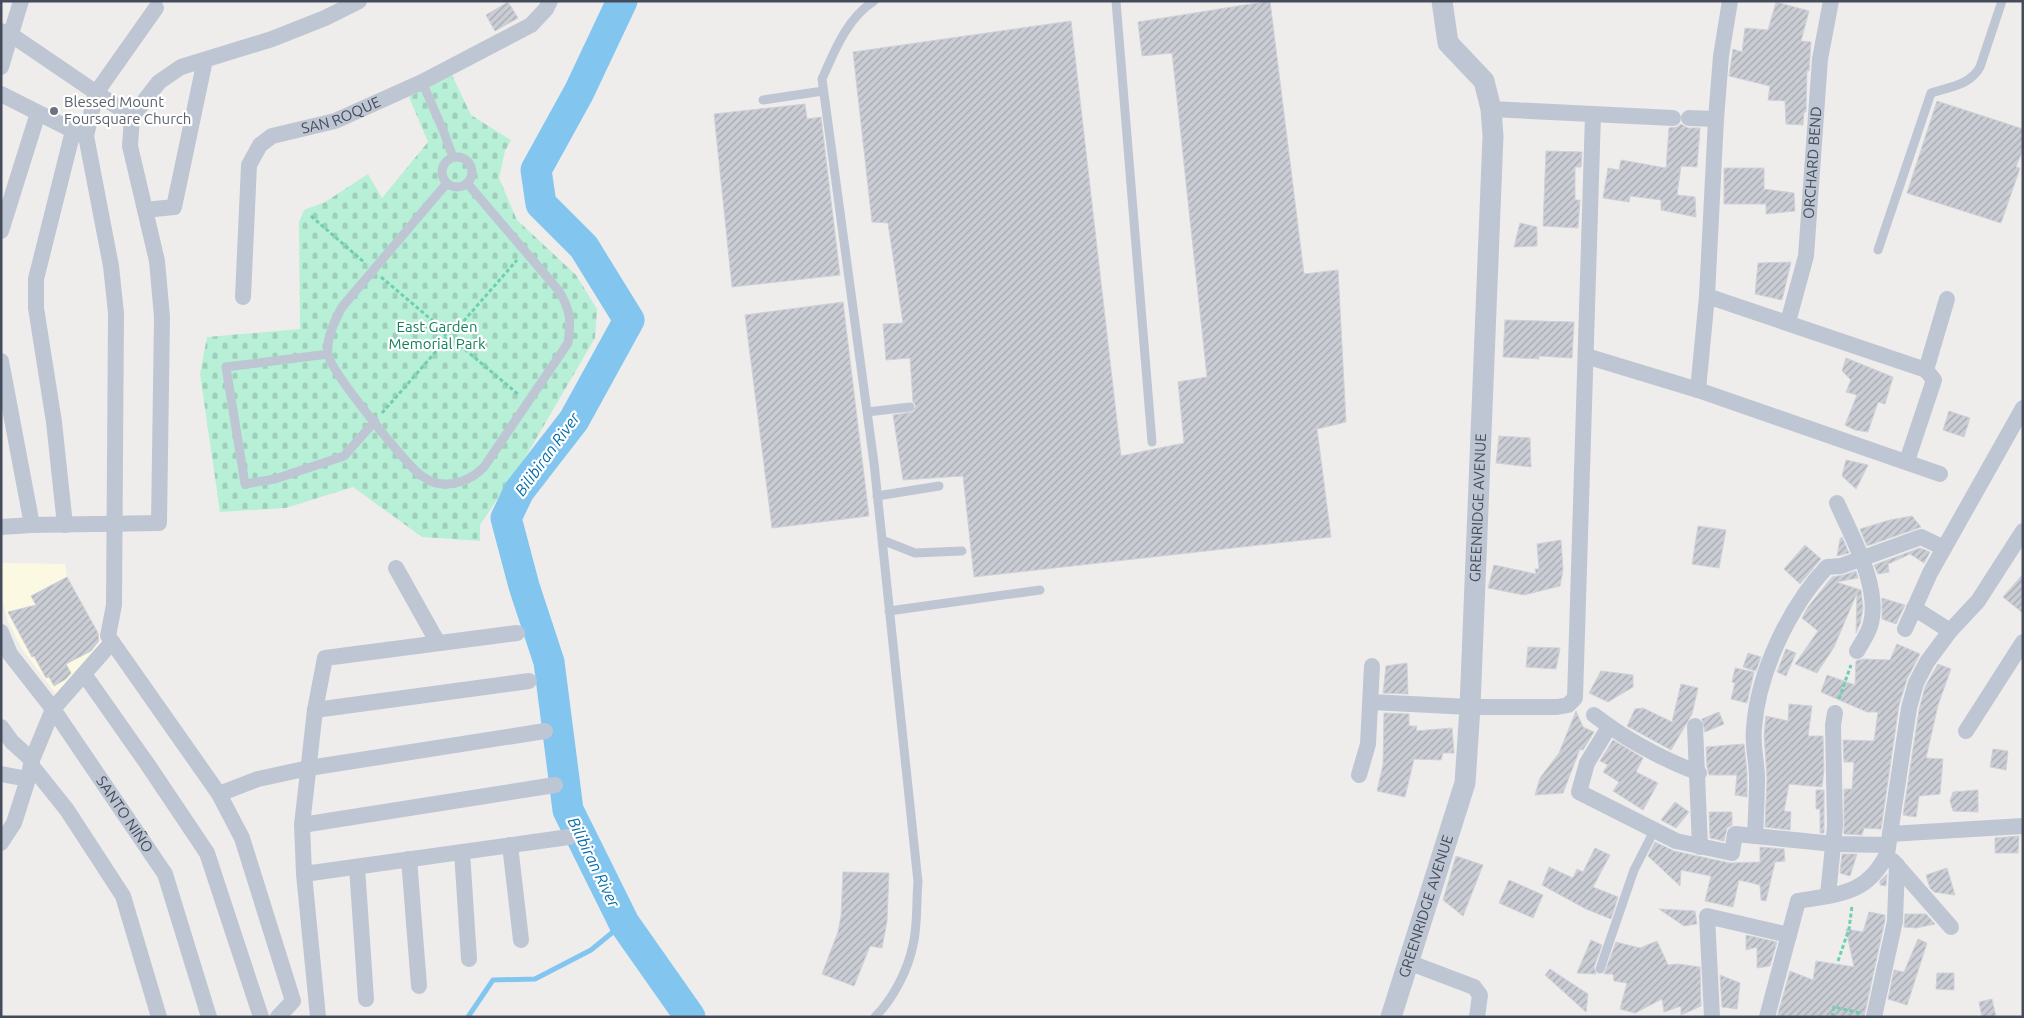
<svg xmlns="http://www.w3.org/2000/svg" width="2024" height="1018" font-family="Ubuntu,sans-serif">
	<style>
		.commercial { fill: #fcf9e3 }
		.cemetery { fill: url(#cemetery-stones) }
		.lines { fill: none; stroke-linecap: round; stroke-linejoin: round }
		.stream { stroke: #82c6f0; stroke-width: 5 }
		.river { stroke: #82c6f0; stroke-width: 31 }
		.building { fill: url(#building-hatch); stroke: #d0d1d9 }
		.path { stroke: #6ed0b0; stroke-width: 3; stroke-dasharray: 4 2.5; stroke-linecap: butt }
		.service { stroke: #bfc6d3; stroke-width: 9 }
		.minor { stroke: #bfc6d3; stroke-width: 16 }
		.tertiary { stroke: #bfc6d3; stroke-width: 21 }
		.worship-dot { fill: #6b7280; stroke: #fff; stroke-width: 2 }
		.labels { text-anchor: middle; stroke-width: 4.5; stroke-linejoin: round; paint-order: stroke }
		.worship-label { font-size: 15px; fill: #5b616d; stroke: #fff; text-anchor: start }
		.street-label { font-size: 15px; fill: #444c5b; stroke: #fff }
		.park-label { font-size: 15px; fill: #127f5b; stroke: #fff }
		.water-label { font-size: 16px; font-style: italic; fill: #056dac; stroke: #fff }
	</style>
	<defs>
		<pattern id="cemetery-stones" width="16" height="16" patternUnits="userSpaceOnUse" patternTransform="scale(1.25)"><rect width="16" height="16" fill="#b7f0d7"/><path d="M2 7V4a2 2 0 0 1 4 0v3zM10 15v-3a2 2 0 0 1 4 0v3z" fill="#9fcfbb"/></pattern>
		<pattern id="building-hatch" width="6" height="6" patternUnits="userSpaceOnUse" patternTransform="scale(1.25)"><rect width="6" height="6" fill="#cbcdd5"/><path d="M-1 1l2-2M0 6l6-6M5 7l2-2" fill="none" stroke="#a6a9b0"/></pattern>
	</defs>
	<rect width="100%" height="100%" fill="#efedec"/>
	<!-- commercial -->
	<path class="commercial" d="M1,563l64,1 2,13 37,67 -48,50 -34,-45 -15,-30 -6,-25z"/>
	<!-- cemetery -->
	<path class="cemetery" d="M452,75l19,40 40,25 -6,11 -6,27 18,42 59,55 21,34 -2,29 -69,118 -46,69v16l-58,-4 -69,-50 -67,21 -66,4 -20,-138 7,-37 93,-8 -1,-107 5,-12 21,-8 43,-28 14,24 46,-56 -19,-45z"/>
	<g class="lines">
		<!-- stream -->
		<path class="stream" d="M468,1017l25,-37 42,-1 56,-29 33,-27"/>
		<!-- river -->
		<path class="river" d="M622,1l-43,91 -43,78 5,34 43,43 45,73 -55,100 -55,71 -13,27 18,68 25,76 19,148 56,113 66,94"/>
	</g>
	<!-- building -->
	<path class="building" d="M1270,1l34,273 34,-4 8,152 -29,7 14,108 -357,40 -11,-101 -60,4 -10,-65 20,-3 3,-6 -3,-4 -3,-44 -24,2 -3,-36 20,-1 -15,-100 -16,-1 -19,-170 218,-31 50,435 63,-13 -6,-61 29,-5 -35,-324 -30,3 -4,-34z
		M508,2l10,16 -23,13 -9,-16z
		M1776,2l33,9 -8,30 10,1 -2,29h-2l-1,41h-2l-1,13 -17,-1 -1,-23 -17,-1 2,-14 -41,-10 4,-27 9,3 3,-24 23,2z
		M1937,101l86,28v20l-7,18 4,1 -19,55 -94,-30z
		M805,104l2,15 14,-2 19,158 -108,12 -18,-173z
		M1681,124l7,4h12l-3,39 -16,-1 -4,29 18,2 1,20 -35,-7v-10l-31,-4 -1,6 -26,-4 5,-30 11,2 2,-10 45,8 3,-40 8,-1z
		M1546,151l36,1 -1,15h-6v33h5l-2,28 -35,-2z
		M1724,168h40v21l30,4 1,18 -29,3v-10h-42z
		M1520,223l17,4v19l-23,1z
		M1791,262l-9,38 -27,-6 3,-31z
		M843,302l26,214 -97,12 -27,-213z
		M1505,320l69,2 -2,36 -33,-2v3l-36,-2z
		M1846,358l47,19 -8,27 -7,-2 -10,30 -13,-2 -10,-5 12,-30 -11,-3 5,-12 -9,-9z
		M1949,411l21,7 -6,19 -21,-7z
		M1499,436l31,2 1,29 -35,-4z
		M1846,460l22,5 -12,24 -14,-13z
		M1912,516l9,11 -54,19 -7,-17 30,-9z
		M1698,526l28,4 -7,38 -27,-4z
		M1842,537l7,16 -12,3 3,-17z
		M1561,540l2,30 -3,16 -36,9 -36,-7 6,-23 42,9 -1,-5h4l-2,-25z
		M1805,545l16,14 -21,25 -16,-15z
		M1920,548l10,4 -6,11 -14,-9 -22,10 1,8 -11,2 -4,-9z
		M1856,571l2,7 -22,4 25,8 2,18 -3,16 -4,9 1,-40 -23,54 -17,26 -22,-9 23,-33 -16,-13 6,-11 24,-30 12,-2z
		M2023,574v39l-20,-16z
		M67,577l31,56 1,8 -8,10 -25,13 5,9 -5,6 -12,7 -5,-9 -3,1 -12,-22 -2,1 -24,-45 28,-7 -5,-9z
		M1882,598l23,7 -9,19 -14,-5z
		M1897,644l23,10 -13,25 -8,26 -18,124 -17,-1 -2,7 -18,-1v-45h8l2,-27h-10l-1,-22 31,1 4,-29h-11l-46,-20 6,-17 28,10 1,-24 7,-2 27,1z
		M1528,647l32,1 -4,21 -30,-2z
		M1786,649l10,4 -10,23 -9,-4z
		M1748,653l13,4 -5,14 -13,-4z
		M1407,663l1,31 -25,-1 3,-27z
		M1938,664l13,5 -13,36 -12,53 17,1 -3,35 -21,2 -3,21 -13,-2 16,-105 6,-23z
		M1735,668l19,4 -7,31 -16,-4 4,-16 -3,-1z
		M1601,671l32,4v12l-25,15 -19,-9z
		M1681,684l17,4 -6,26 -21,36 -44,-24 8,-17 8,-1 29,14z
		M1789,704l23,2 -4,30h15l1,34 -2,17 -33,-3 -5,27 7,1 -1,18 -25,-3 2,-49 -3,-43 2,-19 22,5z
		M1576,711l7,16 11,5 -11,18 -3,-1 -17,44 -28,2 5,-17 19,-25z
		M1719,712l5,12 -19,8 -3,-13z
		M1384,713l25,1v12h8l-1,5 36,-3 2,25h-11l-2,7 -27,-1 -9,38 -28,-6 6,-26z
		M1613,740l30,18 -7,14 22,11 -15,27 -30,-19 6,-9 -16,-10 5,-7 -8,-4z
		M1744,744l3,29v24l-12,-2 2,-20h-28l-2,-8 -1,-20z
		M1993,749l15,2 -2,19 -16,-3z
		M1816,790h8v43h-4v-24h-4z
		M1978,790v22l-25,-1 -3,-10 3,-9z
		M1675,802l14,10 -13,16 -15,-8z
		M1709,812h23v13l-5,3 -3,13 -14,-3z
		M2019,836l-1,17h-23v-15z
		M1655,842l19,9 56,12 30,-1v-15l24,2 1,12 -10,1 -9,39 -5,-1 -1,-15 -21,-5 -6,27 -28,-6 6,-25 -30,-6 -1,16 -32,-30z
		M1595,848l15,7 -17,32 25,10 -7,22 -25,-10 -44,-24 7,-18 24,11 4,-9 6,3z
		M1842,854h15l-7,22 -10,-3z
		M1456,856l27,9 -20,51 -20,-16z
		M1947,868l8,27 -21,-3 -4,-4 -4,-13z
		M843,872l46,1 -2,48 -5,27 -12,-2 -16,40 -32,-12 16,-42 3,-16z
		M1887,874l-1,12 -6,-1v-4z
		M1509,880l34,15 -10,23 -34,-15z
		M1659,909l36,2 2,13 -13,2z
		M1869,912l16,3v5l-21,97h-87l13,-46 23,9 3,-19 38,6 -8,-38 17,3z
		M1905,914h21l9,10 -19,4 -12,-1z
		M1746,935l31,7 -7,24 -13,2v-21l-11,3z
		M1918,939l9,4 -20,62 -19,-6 6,-29 10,2z
		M1591,940l11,5 -8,22 2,7 -19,-1z
		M1657,941l11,24 10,-1 22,3 1,39 -20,9v-9l-17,6 -2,-13 -27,14 -15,-4 7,-26 -13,-2 -1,-7h-9l12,-32 24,6z
		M1550,969l38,25 -2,18 -41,-37z
		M1937,973h17v17l-18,-1z
		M1720,975l20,8 -3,26 -15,-2z
		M1992,999l4,18h-14l-3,-15z"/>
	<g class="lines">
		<!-- path -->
		<path class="path" d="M311,216l54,47
			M381,277l65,55
			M445 336a6 6 0 1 1 12 0a6 6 0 1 1-12 0Z
			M455,331l62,-71
			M455,341l64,54
			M382,413l64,-73
			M1839,699l12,-34
			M1838,961l11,-32 3,-23
			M1832,1017l2,-10 26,6"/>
		<!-- service -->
		<path class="service" d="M874,1c-27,17 -40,51 -52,78l52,384 44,419c-2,21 0,43 -5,63 -5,25 -20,54 -38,72
			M1116,1l36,441
			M422,82l21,48 10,27
			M763,100l60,-9
			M442 172a15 15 0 1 1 30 0a15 15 0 1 1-30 0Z
			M447,183l-105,124c-7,13 -16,31 -14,47 2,17 73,103 89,118 4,4 14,10 19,11 19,4 36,-4 48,-16l84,-124c3,-22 3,-32 -9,-52l-92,-108
			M1878,250l53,-157c19,-6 39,-8 49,-26l22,-66
			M328,354l-102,13 19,117 30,-5 69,-23 31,-35
			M867,412l43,-5
			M877,496l62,-10
			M882,540l33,13 47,-2
			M889,611l151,-21
			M1600,969l34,-99 21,-41"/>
		<!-- minor -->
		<g class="minor">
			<path d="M156,8l-60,85 -10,43 25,130 5,47 -2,292 -6,31 111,158 23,44 51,163 -15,16"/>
			<path d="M1,31l9,3 122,83"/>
			<path d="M1,67l20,-66"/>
			<path d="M1,94l81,41"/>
			<path d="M1491,109l182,9"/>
			<path d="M1689,118l27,1"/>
			<path d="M145,210l29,-3 31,-147"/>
			<path d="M1,231l37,-118"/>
			<path d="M1707,296l219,74"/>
			<path id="s1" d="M243,297l6,-132 11,-20 12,-9 63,-15 87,-39 109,-57 15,-16 4,-8"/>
			<path id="s2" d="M1788,322l18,-66 14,-197 11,-58"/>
			<path d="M1586,356l112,34 242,84"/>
			<path d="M1,361l31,164"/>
			<path d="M1698,390l9,-94 9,-177 5,-63 9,-55"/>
			<path d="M1907,461l27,-81 -8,-10 21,-71"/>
			<path d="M1837,503c15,34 43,83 34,120 -2,10 -9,19 -14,28"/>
			<path d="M65,525l-11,-103 -18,-114v-29l37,-148"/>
			<path d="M1,527l31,-2 127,-2 3,-206 -5,-56 -27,-115 2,-29 27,-35 22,-15 91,-28 53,-21 34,-17"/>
			<path d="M396,568l42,75"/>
			<path d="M1914,608l36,23"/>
			<path d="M1905,629l25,-56 93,-165"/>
			<path id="s3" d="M1,632l9,22 43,55 112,165 44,143"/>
			<path d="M84,674l64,91 59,88 54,164"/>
			<path d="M1371,702l99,5h87l11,-2 7,-7 18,-584"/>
			<path d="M315,710l214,-29"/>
			<path d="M1594,715c31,24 68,44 105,58"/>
			<path d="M1695,726l5,121"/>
			<path d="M1,727l11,15 20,18"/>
			<path d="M1609,727l-22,36 -8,29 97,49 56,12 3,-19 99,10 54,1"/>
			<path d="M1966,731l57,-89"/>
			<path d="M31,765l36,45 56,86 36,121"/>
			<path d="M1,774l27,5"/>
			<path d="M1359,775l9,-31 4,-78"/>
			<path d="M219,794l39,-15 51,-11 236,-37"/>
			<path d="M302,825l253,-40"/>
			<path d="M1890,834l133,-8"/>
			<path d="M1755,836c1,-20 2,-39 2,-58 0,-16 -5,-33 -3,-50 4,-55 35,-121 73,-161l14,-1 80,-29 23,11"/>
			<path d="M1,843l13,-20 14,-44 4,-19 21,-51 59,-67"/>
			<path d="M510,845l11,95"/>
			<path d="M462,852l7,107"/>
			<path d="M409,859l10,127"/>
			<path d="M1893,861l58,66"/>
			<path d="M357,867l9,132"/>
			<path d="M304,874l265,-37"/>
			<path d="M1828,895l7,-69 -2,-101 2,-12"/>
			<path d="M1408,962l66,25 6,8 -3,22"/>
			<path d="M318,1017l-14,-143 -2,-49 13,-115 10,-52 192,-25"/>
			<path d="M1712,1017l-5,-101 82,19"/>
			<path d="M1767,1017l31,-116c40,-7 69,-6 89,-47l22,-146 7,-25 11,-21 23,-31 28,-30 45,-70"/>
			<path d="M1874,1017l21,-96 2,-56"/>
		</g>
		<!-- tertiary -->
		<path class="tertiary" id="s4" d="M1391,1017l74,-234 5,-76 23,-571 -2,-27 -7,-28 -36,-38 -6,-42"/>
	</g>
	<!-- markers -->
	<circle class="worship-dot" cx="54" cy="111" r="5"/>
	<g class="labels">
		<!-- worship labels -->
		<g class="worship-label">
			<text x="64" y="107">Blessed Mount<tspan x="64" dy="17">Foursquare Church</tspan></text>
		</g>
		<!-- street labels -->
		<g class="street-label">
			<text dy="5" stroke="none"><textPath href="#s1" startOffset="242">SAN ROQUE</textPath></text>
			<text dy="5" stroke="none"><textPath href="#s2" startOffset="162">ORCHARD BEND</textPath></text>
			<text dy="5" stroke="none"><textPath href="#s4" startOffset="521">GREENRIDGE AVENUE</textPath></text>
			<text dy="5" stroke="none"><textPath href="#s3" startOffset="221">SANTO NIÑO</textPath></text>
			<text dy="5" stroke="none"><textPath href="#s4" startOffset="116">GREENRIDGE AVENUE</textPath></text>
		</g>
		<!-- park labels -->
		<g class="park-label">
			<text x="437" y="332">East Garden<tspan x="437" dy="17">Memorial Park</tspan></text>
		</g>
		<!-- water labels -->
		<g class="water-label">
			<text transform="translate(547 454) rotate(-54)" y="6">Bilibiran River</text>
			<text transform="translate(594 862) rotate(64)" y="6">Bilibiran River</text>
		</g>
	</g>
	<!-- border -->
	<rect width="2024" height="1018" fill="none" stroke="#444c5b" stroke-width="5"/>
</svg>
